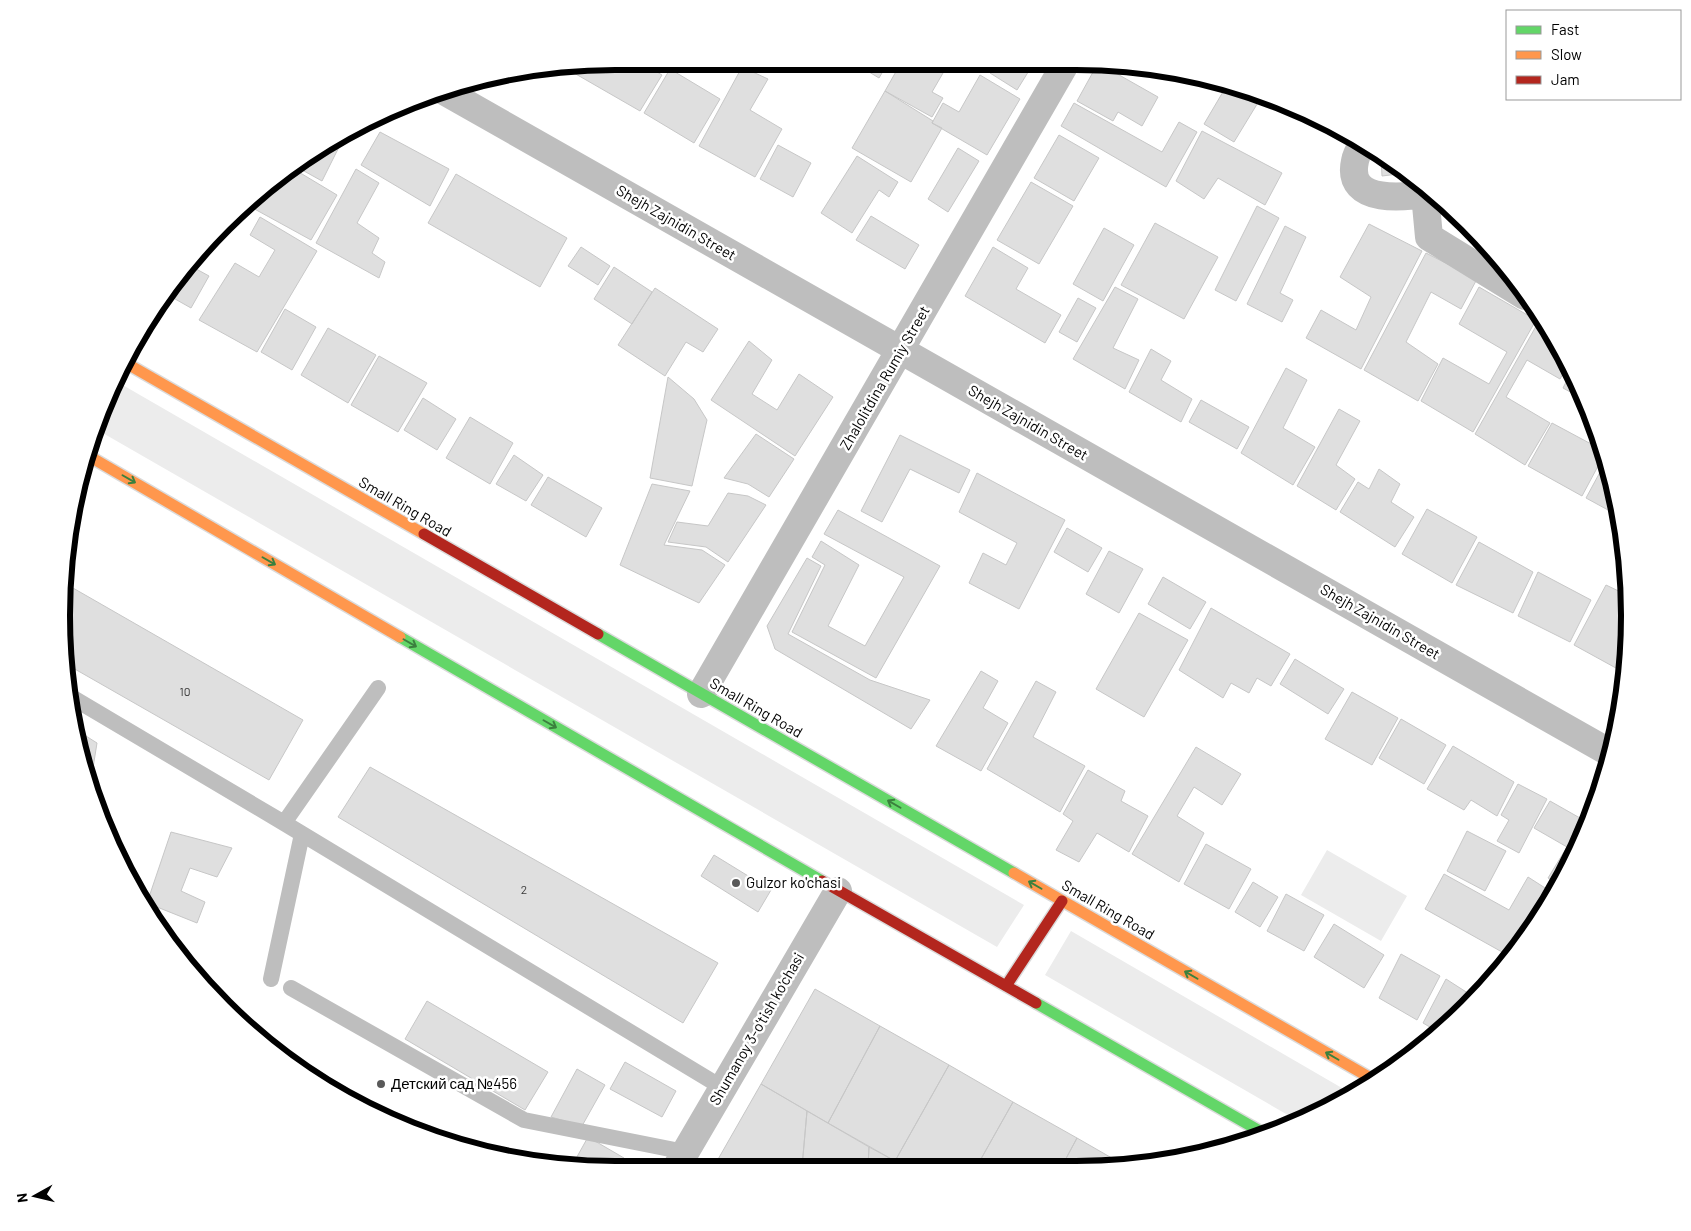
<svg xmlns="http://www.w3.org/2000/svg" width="1691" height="1231" font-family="Barlow,sans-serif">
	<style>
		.green { fill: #ececec }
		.building { fill: #dfdfdf; stroke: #c7c7c7 }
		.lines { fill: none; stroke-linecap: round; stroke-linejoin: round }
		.fast-casing { stroke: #dbdbdb; stroke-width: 14 }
		.slow-casing { stroke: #dbdbdb; stroke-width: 14 }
		.jam-casing { stroke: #dbdbdb; stroke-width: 14 }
		.lane { stroke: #bebebe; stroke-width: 16 }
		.street { stroke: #bebebe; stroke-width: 28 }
		.fast { stroke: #63d668; stroke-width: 11 }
		.slow { stroke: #ff974d; stroke-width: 11 }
		.jam { stroke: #b3261e; stroke-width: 11 }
		.oneway { stroke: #3b803e }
		.poi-dot { fill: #595959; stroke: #fff; stroke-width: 2 }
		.labels { text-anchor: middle; stroke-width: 5; stroke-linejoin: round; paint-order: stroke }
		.number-label { font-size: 12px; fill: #383838 }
		.street-label { font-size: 15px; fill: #000; stroke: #fff }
		.poi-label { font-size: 15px; fill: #000; stroke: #fff; text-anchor: start }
		.rim { fill: none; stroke: #000; stroke-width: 6 }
	</style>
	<rect width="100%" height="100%" fill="#fff"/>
	<!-- green -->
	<path class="green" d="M114,380l910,525 -27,42 -903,-519z
		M1327,850l80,46 -26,45 -80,-46z
		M1071,931l283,164 -54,27 -255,-147z"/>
	<!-- building -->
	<path class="building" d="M616,61h23l23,14 -22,36 -66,-38 4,-7z
		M832,61h19l-4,9z
		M857,61h32l-10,17 -23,-14z
		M902,61h48l-18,31 11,6 -11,19 -47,-26z
		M997,61h38l-18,29 -27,-17z
		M1098,63l60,34 -16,29 -24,-14 -5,9 -36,-20z
		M742,67l26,12 -18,31 32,19 -27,48 -56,-31z
		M670,69l50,30 -26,44 -50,-30z
		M980,75l40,24 -33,56 -55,-32 11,-20 16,9z
		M1227,85l35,11 -28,46 -30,-18z
		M885,91l48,30 -1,2 10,5 -31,54 -59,-34z
		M1074,103l88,49 17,-30 18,10 -31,55 -105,-61z
		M1202,131l80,42 -17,32 -47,-27 -14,21 -28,-18z
		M380,132l69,37 -19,37 -69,-41z
		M346,133l-24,48 -27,-15 13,-11z
		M1059,135l40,23 -25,43 -40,-23z
		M778,145l33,18 -18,34 -33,-18z
		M958,148l21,13 -31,51 -20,-13z
		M857,156l41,26 -9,15 -10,-7 -27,43 -31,-20z
		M1381,156l25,17 -24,3z
		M292,168l45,27 -26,45 -62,-34 27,-24 5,3z
		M356,169l23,14 -22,40 22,15 -7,15 13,9 -6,16 -63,-35z
		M456,174l111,64 -27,49 -112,-64z
		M1031,182l42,24 -34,58 -42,-24z
		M1257,206l22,12 -43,83 -21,-11z
		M871,216l48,29 -14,24 -49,-29z
		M260,217l57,34 -60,101 -58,-32 36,-57 24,14 16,-27 -25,-15z
		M1155,223l63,34 -34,62 -63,-34z
		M1369,224l53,27 -61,118 -55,-31 15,-28 35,20 15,-33 -31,-20z
		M1285,226l21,11 -26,56 13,7 -11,22 -35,-18z
		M1104,228l30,17 -31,56 -30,-17z
		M581,247l29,19 -12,19 -30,-19z
		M993,247l35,21 -12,21 45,26 -16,28 -80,-47z
		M1426,253l51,26 -16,30 -30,-17 -25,50 32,22 -20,37 -54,-31z
		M189,265l20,11 -18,32 -23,-13z
		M614,267l38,25 -20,32 -38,-25z
		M1115,287l23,12 -25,49 26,12 -14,29 -52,-30z
		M1479,287l57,33 -63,112 -52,-31 22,-43 46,26 18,-32 -48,-28z
		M655,288l63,41 -15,23 -17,-10 -21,34 -47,-31z
		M1078,298l18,10 -19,34 -18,-10z
		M285,309l31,18 -24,43 -31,-18z
		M1539,321l7,3 10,15 12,26 -8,14 -33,-19 -21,37 44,26 -25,42 -50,-31z
		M328,328l48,27 -28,48 -47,-28z
		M749,341l23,19 -20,34 25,16 22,-36 34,23 -38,59 -84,-56z
		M1151,349l20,12 -10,19 31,19 -11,23 -52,-30z
		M379,356l48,27 -29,49 -47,-27z
		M1286,368l21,12 -24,48 32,19 -22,38 -52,-32z
		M1571,372l12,27 -20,-11z
		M668,377l26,22 13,21 -15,66 -42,-8z
		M423,398l33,21 -19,31 -33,-20z
		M1201,400l48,27 -12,22 -48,-27z
		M1339,409l21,12 -24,44 19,14 -19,31 -39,-24z
		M470,417l43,26 -23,41 -44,-26z
		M1552,423l41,22 6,-10 1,3 4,17 -22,41 -54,-30z
		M756,434l38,25 -25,38 -21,-13 -24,-6z
		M900,435l70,35 -11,23 -49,-24 -28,53 -21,-11z
		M514,455l29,20 -17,26 -30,-17z
		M1606,461l13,55 -33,-18z
		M1379,469l21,15 -9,18 23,15 -19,30 -55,-35 18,-30 11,7z
		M977,473l88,47 -46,89 -50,-26 14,-30 23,12 11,-22 -58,-31z
		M548,477l54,31 -16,29 -55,-32z
		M652,484l38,7 -26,54 38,5 23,15 -26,38 -79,-38z
		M728,493l20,3 18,9 -38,57 -22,-15 -38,-5 9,-20 31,4z
		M1427,509l50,28 -25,46 -50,-29z
		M838,510l102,56 -64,112 -84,-46 33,-67 -13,-8 9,-16 38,24 -31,61 37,20 39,-69 -80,-43z
		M1067,528l35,20 -14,24 -34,-20z
		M1479,542l54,30 -20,41 -57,-28z
		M1109,551l34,18 -24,44 -33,-19z
		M807,558l14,8 -33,68 82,46 60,20 -19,29 -136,-80 -8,-23z
		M1538,572l53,28 -21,42 -52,-26z
		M1163,577l43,25 -16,27 -42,-25z
		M66,584l237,136 -34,60 -203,-116z
		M1606,585l21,10 2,57 -4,21 -51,-28z
		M1211,608l79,46 -19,32 -14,-8 -8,15 -18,-10 -8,15 -44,-28z
		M1139,613l49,27 -44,77 -48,-28z
		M1295,659l49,30 -16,25 -48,-30z
		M981,671l17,10 -15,27 25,15 -27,48 -45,-25z
		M1036,681l20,11 -23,45 52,29 -25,46 -73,-43z
		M1352,692l46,26 -26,47 -47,-26z
		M1401,719l45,26 -22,39 -45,-26z
		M78,731l19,12 -4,25h-4v5z
		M1453,746l61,36 -17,34 -26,-16 -7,10 -37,-21z
		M1196,747l45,27 -19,31 -28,-18 -17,29 27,17 -25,49 -47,-28z
		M370,767l348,196 -35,60 -345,-206z
		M1088,770l37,21 -4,10 27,15 -19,36 -32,-19 -18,29 -23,-12 17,-29 -10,-7z
		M1518,784l29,15 -28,54 -22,-12 12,-21 -8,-5z
		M1550,801l37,21 -15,39 -14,23 -10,-6 19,-31 -33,-19z
		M1467,831l39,20 -21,40 -38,-20z
		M171,832l61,16 -15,29 -27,-9 -9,23 24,11 -8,21 -50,-20z
		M1206,844l45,25 -22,40 -45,-25z
		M714,855l57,35 -13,22 -57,-36z
		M1444,874l65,36 19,-33 25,16 -42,64 -86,-48z
		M1253,882l25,15 -18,30 -25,-15z
		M1286,894l38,21 -20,36 -37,-20z
		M157,923l17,10 -4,8z
		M1334,924l50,31 -20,33 -50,-31z
		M1401,954l39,22 -23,44 -38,-22z
		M1498,957l9,5 -30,32z
		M1446,979l28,18 -34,36 -17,-10z
		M815,989l65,37 -52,97 -67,-39z
		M427,1001l121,71 -23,38 -120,-71z
		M880,1026l69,39 -54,96 -67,-38z
		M625,1062l51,29 -14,26 -52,-28z
		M949,1065l64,37 -36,64 -73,1 -9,-6z
		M577,1069l28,16 -23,41 -31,-9z
		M761,1084l46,27 -5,56 -89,1z
		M1013,1102l64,36 -15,28h-85z
		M807,1111l62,36 -1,20h-66z
		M588,1137l36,21 -5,10 -37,1 -9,-5z
		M1077,1138l47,27 -62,1z
		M869,1147l26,14 9,6h-36z"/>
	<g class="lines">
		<!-- fast casing -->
		<g class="fast-casing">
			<path id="fast" d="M598,634l416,239
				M400,637l422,244
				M1036,1003l229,131"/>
		</g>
		<!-- slow casing -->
		<g class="slow-casing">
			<path id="slow" d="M124,362l300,172
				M87,455l313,182
				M1014,873l360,207"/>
		</g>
		<!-- jam casing -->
		<g class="jam-casing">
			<path id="jam" d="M424,534l174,100
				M822,881l214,122
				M1006,986l56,-85"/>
		</g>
		<!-- lane -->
		<path class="lane" d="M68,695l216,128 439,265
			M284,823l94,-135
			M271,979l31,-145
			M291,988l233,132 161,32"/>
		<!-- street -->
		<path class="street" d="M444,91l1168,663
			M1363,143c-3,5 -7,12 -8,18 -10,45 53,36 78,32
			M1425,194l4,43 96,59
			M701,694l366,-633
			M676,1168l162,-277"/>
		<!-- fast -->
		<use href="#fast" class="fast"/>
		<!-- slow -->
		<use href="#slow" class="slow"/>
		<!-- jam -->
		<use href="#jam" class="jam"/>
	</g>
	<!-- one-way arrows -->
	<defs><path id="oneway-shaft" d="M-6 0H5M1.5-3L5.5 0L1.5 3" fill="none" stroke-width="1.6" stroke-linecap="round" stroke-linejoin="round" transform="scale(1.25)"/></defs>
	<g class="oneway">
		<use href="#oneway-shaft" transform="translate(129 479) rotate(30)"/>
		<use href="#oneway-shaft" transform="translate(269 561) rotate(30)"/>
		<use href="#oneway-shaft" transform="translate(410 643) rotate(30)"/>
		<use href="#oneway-shaft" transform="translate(550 724) rotate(30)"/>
		<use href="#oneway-shaft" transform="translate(894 804) rotate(-150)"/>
		<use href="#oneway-shaft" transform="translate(1035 885) rotate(-150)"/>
		<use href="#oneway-shaft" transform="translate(1191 975) rotate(-150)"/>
		<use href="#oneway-shaft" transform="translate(1332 1056) rotate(-150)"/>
	</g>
	<!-- markers -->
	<g class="poi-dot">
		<circle cx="736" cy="883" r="5"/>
		<circle cx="381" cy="1084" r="5"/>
	</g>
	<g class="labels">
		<!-- number labels -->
		<g class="number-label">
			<text x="185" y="696">10</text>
			<text x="524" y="894">2</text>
		</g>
		<!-- street labels -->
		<g class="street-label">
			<text transform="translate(676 223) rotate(30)" y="5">Shejh Zajnidin Street</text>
			<text transform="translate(885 378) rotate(-60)" y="5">Zhalolitdina Rumiy Street</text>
			<text transform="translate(1028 423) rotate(30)" y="5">Shejh Zajnidin Street</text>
			<text transform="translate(405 507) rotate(30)" y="5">Small Ring Road</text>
			<text transform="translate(1380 622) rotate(30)" y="5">Shejh Zajnidin Street</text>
			<text transform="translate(756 708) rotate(30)" y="5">Small Ring Road</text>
			<text transform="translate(1108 910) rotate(30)" y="5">Small Ring Road</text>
			<text transform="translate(757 1029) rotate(-60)" y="5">Shumanoy 3-o'tish ko'chasi</text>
		</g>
		<!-- poi labels -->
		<g class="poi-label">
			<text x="746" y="888">Gulzor ko'chasi</text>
			<text x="391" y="1089">Детский сад №456</text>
		</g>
	</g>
	<!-- crop -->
	<path d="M0 0H1691V1231H0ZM615 70H1076A545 545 0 0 1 1621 615V616A545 545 0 0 1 1076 1161H615A545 545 0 0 1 70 616V615A545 545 0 0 1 615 70Z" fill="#fff" fill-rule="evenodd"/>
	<path class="rim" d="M615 70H1076A545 545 0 0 1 1621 615V616A545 545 0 0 1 1076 1161H615A545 545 0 0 1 70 616V615A545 545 0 0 1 615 70Z"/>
	<!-- legend -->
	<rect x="1506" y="10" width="175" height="90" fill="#ffffff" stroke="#999999"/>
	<rect x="1516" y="26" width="25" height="8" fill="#63d668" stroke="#999999"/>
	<text x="1551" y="35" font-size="15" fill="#000000">Fast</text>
	<rect x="1516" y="51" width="25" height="8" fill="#ff974d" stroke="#999999"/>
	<text x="1551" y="60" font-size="15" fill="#000000">Slow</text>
	<rect x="1516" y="76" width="25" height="8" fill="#b3261e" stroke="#999999"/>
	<text x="1551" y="85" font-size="15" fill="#000000">Jam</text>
	<!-- north arrow -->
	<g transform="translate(35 1196) rotate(262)" stroke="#ffffff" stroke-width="4" paint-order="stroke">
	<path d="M0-4L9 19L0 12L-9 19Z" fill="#000000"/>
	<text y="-8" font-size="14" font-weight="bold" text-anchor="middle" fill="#000000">N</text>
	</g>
</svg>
